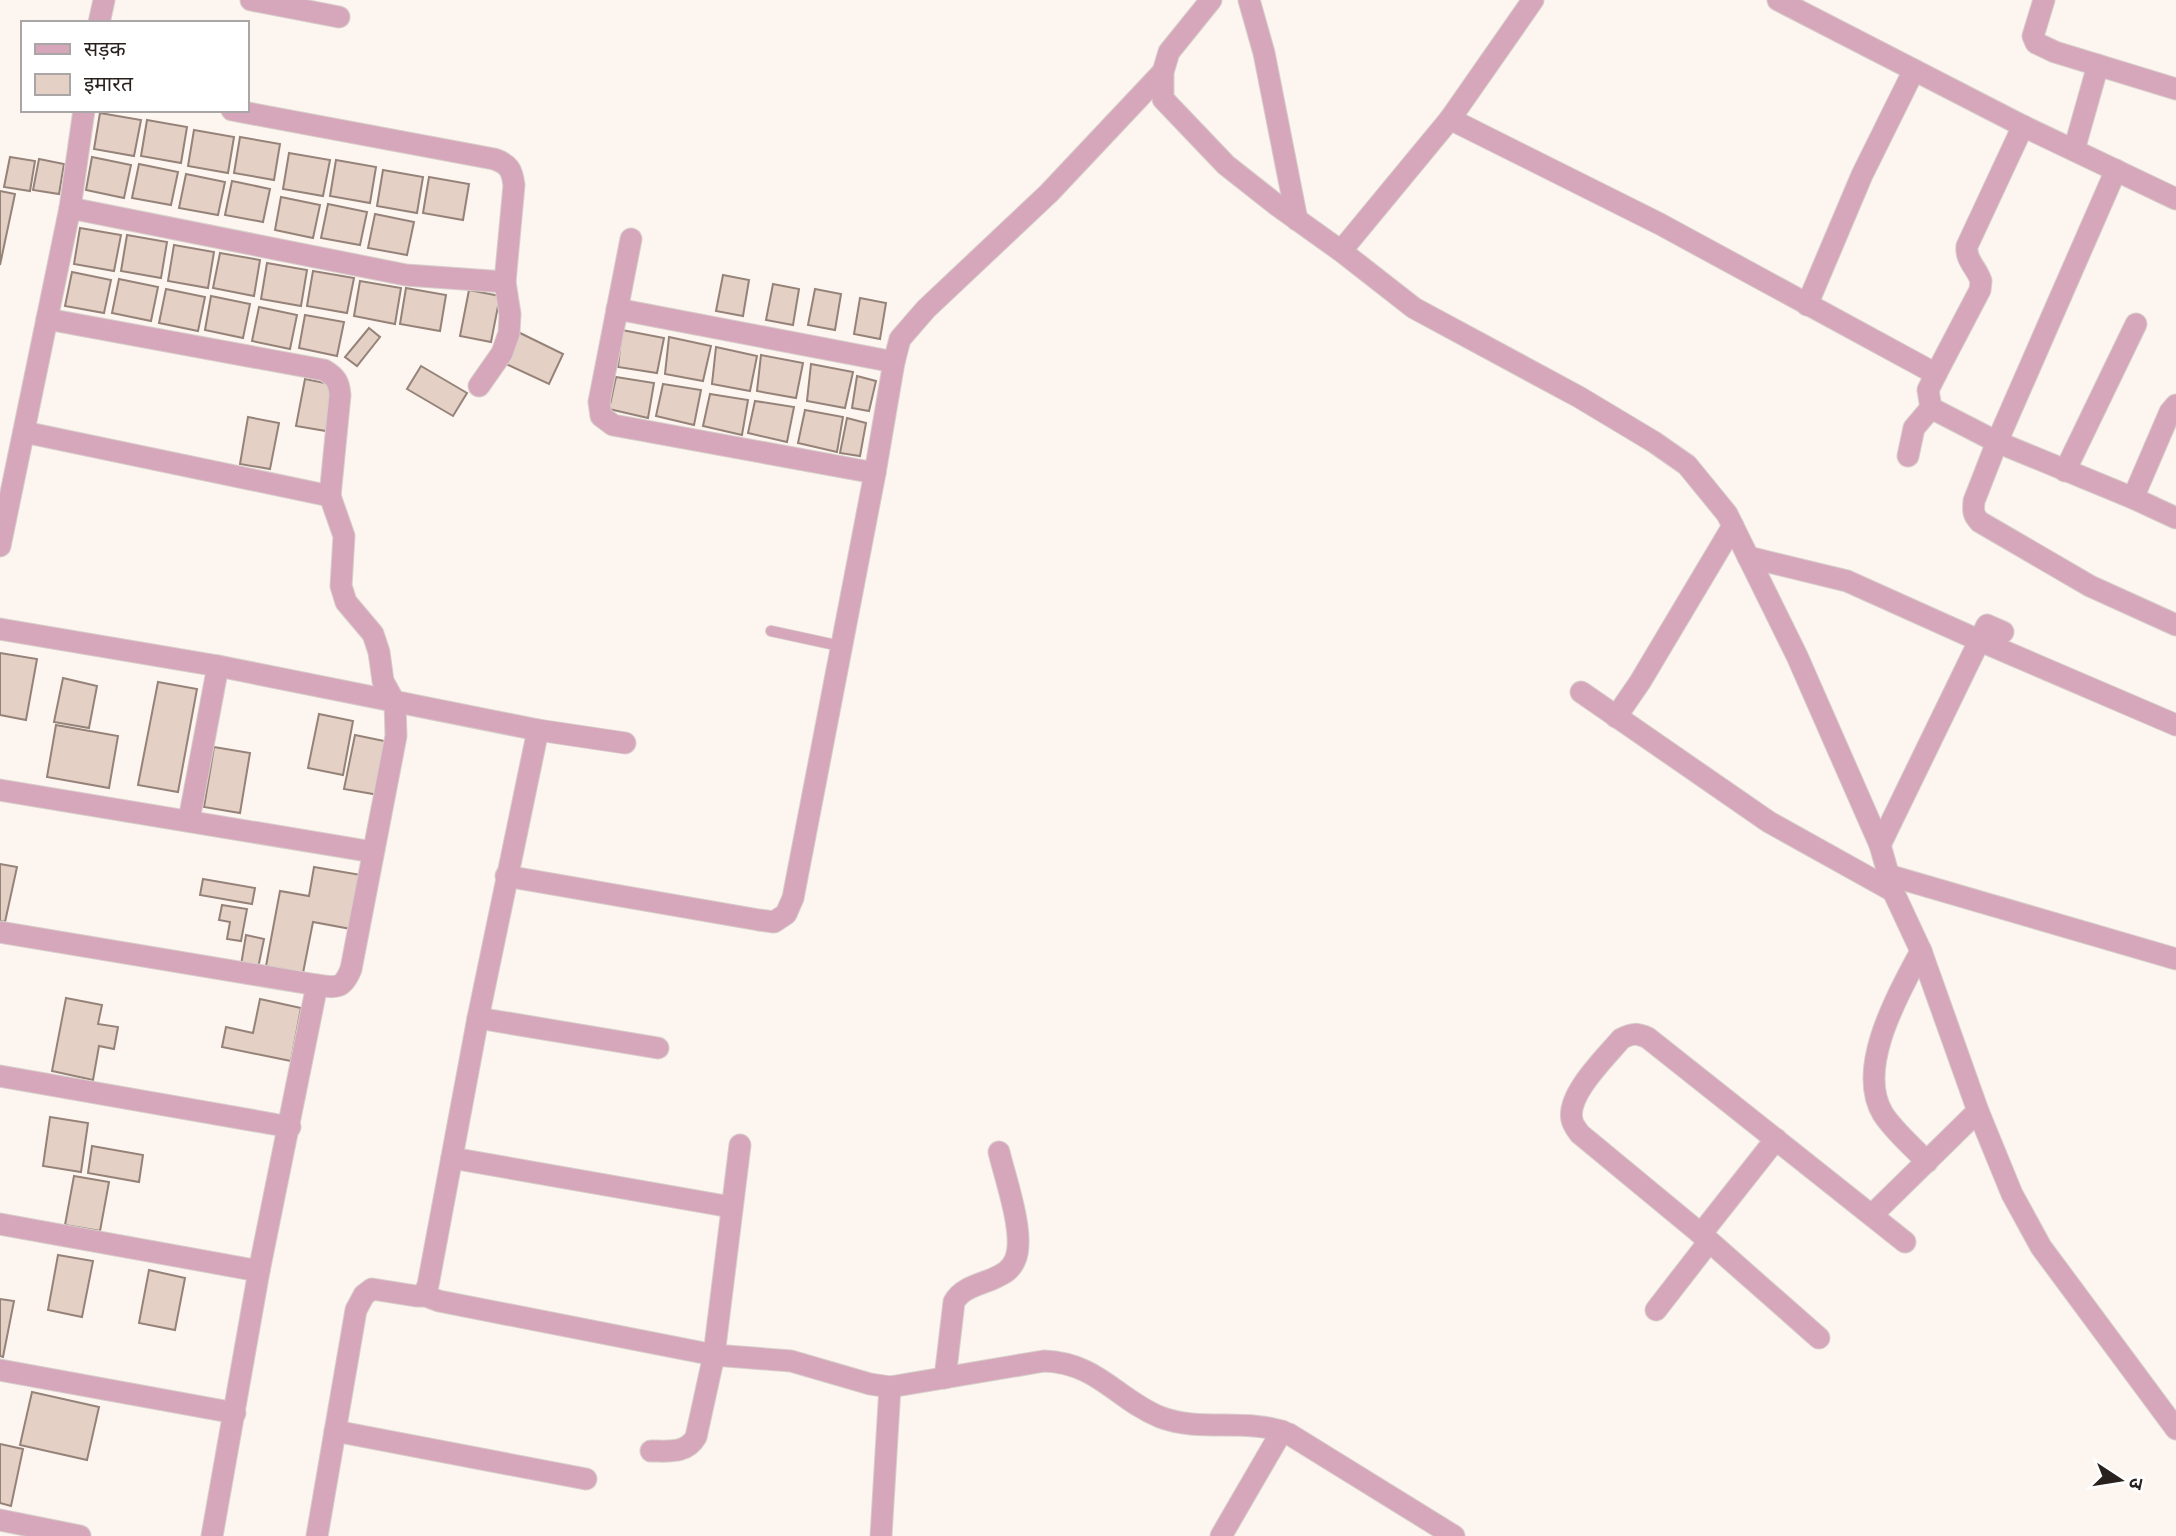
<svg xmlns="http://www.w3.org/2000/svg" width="2176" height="1536" viewBox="0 0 2176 1536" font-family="Georgia,'Noto Sans Devanagari',serif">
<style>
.building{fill:#e4d0c5;stroke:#958278;stroke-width:2}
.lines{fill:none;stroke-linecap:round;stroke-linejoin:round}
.lane-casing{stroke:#d7cfca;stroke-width:12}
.street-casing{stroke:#d7cfca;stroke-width:23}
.lane{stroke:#d6a7bb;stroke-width:10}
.street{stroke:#d6a7bb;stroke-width:21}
</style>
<rect width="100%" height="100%" fill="#fdf5f0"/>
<g class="building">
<path d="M100,113L141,120L134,156L94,149Z"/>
<path d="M147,120L187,127L181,163L141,156Z"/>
<path d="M194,130L234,137L228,173L188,166Z"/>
<path d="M240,137L280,144L274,180L234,173Z"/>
<path d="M289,153L330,160L323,196L283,189Z"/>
<path d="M10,157L35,161L30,191L4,187Z"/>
<path d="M92,157L131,165L124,198L86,190Z"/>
<path d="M39,159L64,164L59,194L33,190Z"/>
<path d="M336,160L376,167L370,203L330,196Z"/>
<path d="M139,164L178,172L171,205L132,198Z"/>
<path d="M383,170L423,177L417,213L377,206Z"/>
<path d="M186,174L225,182L218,215L179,208Z"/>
<path d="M429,177L469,184L463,220L423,213Z"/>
<path d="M232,181L270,189L263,222L225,215Z"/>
<path d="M0,191L15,194L0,265Z"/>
<path d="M281,197L320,205L313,238L275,230Z"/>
<path d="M328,204L367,212L360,245L321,238Z"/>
<path d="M375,214L414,222L407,255L368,248Z"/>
<path d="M80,228L121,235L114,271L74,264Z"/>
<path d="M127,235L167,242L161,278L121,271Z"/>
<path d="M174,245L214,252L208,288L168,281Z"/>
<path d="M220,253L260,260L254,296L213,288Z"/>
<path d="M267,263L307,270L301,306L261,299Z"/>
<path d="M313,271L354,278L347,313L307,306Z"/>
<path d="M72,272L111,280L104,313L65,306Z"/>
<path d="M723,275L749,280L743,316L716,311Z"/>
<path d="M119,279L158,287L151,321L112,313Z"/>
<path d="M360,281L401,288L395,324L354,316Z"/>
<path d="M773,284L799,289L793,325L766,320Z"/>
<path d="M406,288L446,295L440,331L400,324Z"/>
<path d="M166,289L205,297L198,331L159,323Z"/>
<path d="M815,289L841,294L835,330L808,325Z"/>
<path d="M469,290L500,296L491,342L460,336Z"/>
<path d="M211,296L250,304L243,338L205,330Z"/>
<path d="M860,298L886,303L880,339L854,334Z"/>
<path d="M259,307L297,315L290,349L252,341Z"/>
<path d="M305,315L344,322L337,356L299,348Z"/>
<path d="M369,328L380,337L357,366L345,357Z"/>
<path d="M622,330L664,338L657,373L618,367Z"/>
<path d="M518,332L563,354L549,384L504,363Z"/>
<path d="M669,337L711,346L703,381L665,374Z"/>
<path d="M716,347L757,356L750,391L712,384Z"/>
<path d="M761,355L803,363L796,398L757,391Z"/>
<path d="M811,364L853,372L845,408L807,401Z"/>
<path d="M421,366L467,393L453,416L407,389Z"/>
<path d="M857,376L876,381L869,411L852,408Z"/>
<path d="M616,377L654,383L648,418L609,409Z"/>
<path d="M305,379L335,385L326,431L296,426Z"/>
<path d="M663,384L701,390L694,425L656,416Z"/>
<path d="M710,394L748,400L742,435L703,426Z"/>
<path d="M755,401L794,407L787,442L748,433Z"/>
<path d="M805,410L843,417L837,452L798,443Z"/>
<path d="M248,417L279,423L270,469L240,464Z"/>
<path d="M847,418L866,423L860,456L840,453Z"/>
<path d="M0,653L37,659L26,720L0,715Z"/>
<path d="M63,678L97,686L89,728L54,722Z"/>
<path d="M158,682L197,689L178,792L138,785Z"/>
<path d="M319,714L353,721L343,775L308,768Z"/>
<path d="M56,725L118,736L109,788L47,777Z"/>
<path d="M355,735L389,742L379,795L344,789Z"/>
<path d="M214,747L250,753L240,813L204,807Z"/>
<path d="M0,864L17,867L5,922L0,921Z"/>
<path d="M314,867L361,875L351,929L313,922L303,973L266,966L280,891L309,896Z"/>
<path d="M203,879L255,888L252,904L200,895Z"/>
<path d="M222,905L247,909L241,941L227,939L230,922L219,920Z"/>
<path d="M246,935L264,939L258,968L241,965Z"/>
<path d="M66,998L102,1005L98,1024L118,1027L114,1049L99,1046L93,1080L52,1071Z"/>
<path d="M260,999L301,1008L291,1061L222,1047L226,1027L253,1033Z"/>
<path d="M50,1117L88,1123L81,1172L43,1166Z"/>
<path d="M92,1146L143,1155L139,1182L88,1173Z"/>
<path d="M74,1176L109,1182L100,1231L65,1225Z"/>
<path d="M58,1255L93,1261L82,1317L48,1310Z"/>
<path d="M149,1270L185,1278L175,1330L139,1323Z"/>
<path d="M0,1299L14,1301L3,1357L0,1356Z"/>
<path d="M32,1392L99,1407L87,1460L20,1445Z"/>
<path d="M0,1444L23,1449L11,1506L0,1503Z"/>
</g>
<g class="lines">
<defs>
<path id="lane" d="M771,631L840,646"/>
<g id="street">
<path d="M251,0L339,17"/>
<path d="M1211,0L1169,52L1163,72V99L1226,165L1278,206L1341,251L1414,308L1579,397L1654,442L1687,465L1727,514L1797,656L1880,845L1893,891L1921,951L1978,1111L2012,1194L2041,1247L2176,1429"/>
<path d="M1249,0L1264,53L1297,220"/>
<path d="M1778,0L2023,126L2176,199"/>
<path d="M2044,0L2033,36L2036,43L2055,52L2176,89"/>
<path d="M99,23L104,0"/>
<path d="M232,110L494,159C509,164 512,170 514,185L505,282L510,314L509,333L502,353L479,386"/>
<path d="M1450,119L1660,224L1936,374L1928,390L1931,408L1997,442L2133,498L2176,518"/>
<path d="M2074,150L2098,65"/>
<path d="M2116,170L1997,442L1974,501C1973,511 1973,515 1980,522L2090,586L2176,625"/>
<path d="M70,208L406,275L505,282"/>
<path d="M631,239L599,402L601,416L613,425L875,473"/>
<path d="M1341,251L1450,119L1533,0"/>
<path d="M1807,305L1862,175L1914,70"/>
<path d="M617,309L894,362"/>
<path d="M1936,374L1980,290L1981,281C1977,268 1965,260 1967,246L2023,126"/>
<path d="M24,432L330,496"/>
<path d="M1908,456L1914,428L1931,408"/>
<path d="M2065,471L2136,324"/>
<path d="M2133,498L2170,412L2176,405"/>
<path d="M0,546L70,208L84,110"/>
<path d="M1748,557L1847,581L1985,643L2176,725"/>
<path d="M0,629L218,666L189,820"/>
<path d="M218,666L538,730L625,743"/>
<path d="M1581,692L1769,822L1893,891"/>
<path d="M1616,717L1640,682L1733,526"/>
<path d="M0,790L373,852"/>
<path d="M1880,845L1987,625L2003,632"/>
<path d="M1888,875L2176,959"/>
<path d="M506,876L759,920L774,922L786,914L793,898L875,473L894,362L900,339L926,309L1049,193L1163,72"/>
<path d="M0,932L317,985C337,988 343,989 351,969L396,736L395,703L383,681L379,652L373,634L346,602L341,586L344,536L330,496L340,395C339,382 336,377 324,370L47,319"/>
<path d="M1921,951C1899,993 1855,1068 1883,1114C1894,1131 1913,1147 1927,1162"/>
<path d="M478,1018L658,1048"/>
<path d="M0,1076L290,1127"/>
<path d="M452,1158L731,1207"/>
<path d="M1872,1215L1978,1111"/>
<path d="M0,1224L259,1271"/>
<path d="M1701,1234L1776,1139"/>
<path d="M423,1295L439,1301L714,1355L791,1361L870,1384L890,1387L1044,1361C1098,1363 1116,1399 1160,1417C1201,1433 1249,1417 1289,1434L1454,1536"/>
<path d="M1656,1310L1708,1243"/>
<path d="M1819,1338L1701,1234L1580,1134C1577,1130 1573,1125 1572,1120C1566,1095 1606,1057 1621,1039C1632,1033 1637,1033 1648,1038L1905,1242"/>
<path d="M0,1370L235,1413"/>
<path d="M945,1378L954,1302C961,1289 977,1285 990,1280C1001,1275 1010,1272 1015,1260C1026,1236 1005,1178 999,1152"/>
<path d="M335,1431L586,1479"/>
<path d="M651,1451C669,1451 686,1454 696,1437L714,1355L740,1145"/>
<path d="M0,1520L80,1536"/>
<path d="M212,1536L259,1271L317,985"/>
<path d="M317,1536L356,1310L364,1295L372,1289L416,1296H423L428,1285L478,1018L538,730"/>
<path d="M881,1536L890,1387"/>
<path d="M1221,1536L1282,1431"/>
</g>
</defs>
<use href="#lane" class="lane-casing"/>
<use href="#street" class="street-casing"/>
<use href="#lane" class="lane"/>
<use href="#street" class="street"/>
</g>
<rect x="21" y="21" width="228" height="91" fill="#ffffff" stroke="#a9a6a5" stroke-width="2"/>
<rect x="35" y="44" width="35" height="10" fill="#d6a7bb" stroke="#a9a6a5" stroke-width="2"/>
<text x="84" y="56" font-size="21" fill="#28211d">सड़क</text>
<rect x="35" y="74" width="35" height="21" fill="#e4d0c5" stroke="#a9a6a5" stroke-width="2"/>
<text x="84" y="91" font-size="21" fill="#28211d">इमारत</text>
<g transform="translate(2120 1480) rotate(102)" stroke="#ffffff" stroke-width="5" paint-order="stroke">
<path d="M0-5L12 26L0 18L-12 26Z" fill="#28211d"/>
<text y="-10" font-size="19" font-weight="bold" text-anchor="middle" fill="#28211d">उ</text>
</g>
</svg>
